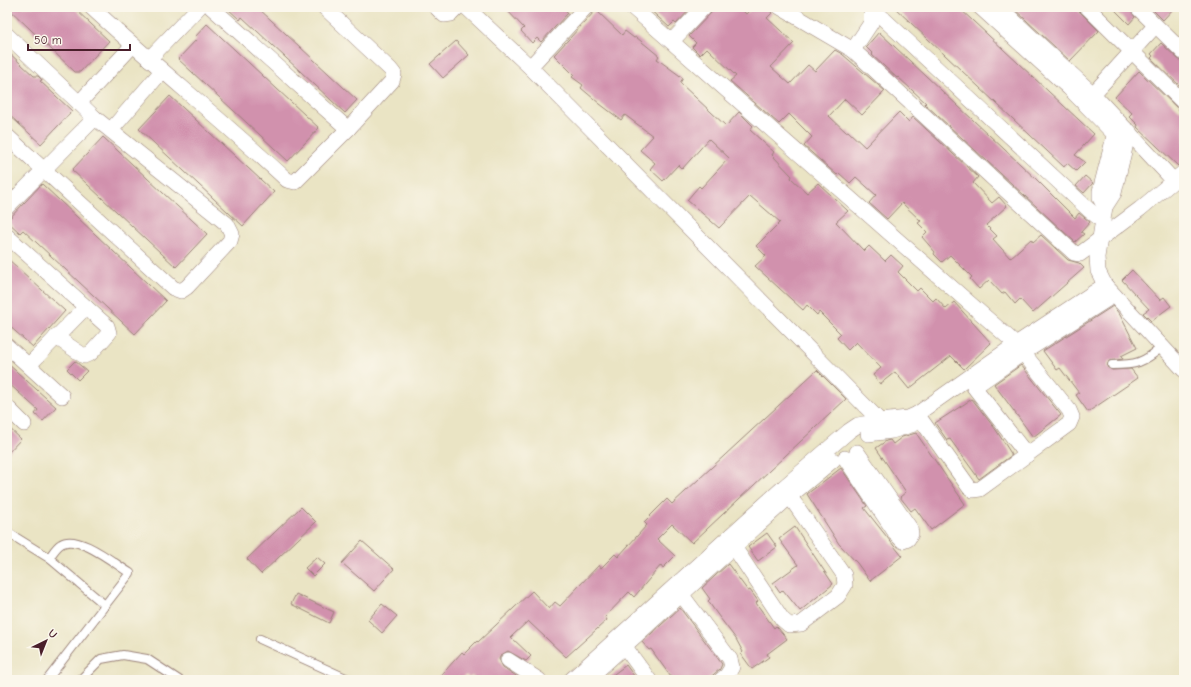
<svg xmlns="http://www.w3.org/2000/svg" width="1191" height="687" viewBox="0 0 1191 687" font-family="'Comic Neue',sans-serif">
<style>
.building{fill:#d191ad}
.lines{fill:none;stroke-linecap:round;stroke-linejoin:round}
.service-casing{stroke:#9a8278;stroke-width:10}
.minor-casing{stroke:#9a8278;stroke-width:16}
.service{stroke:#fff;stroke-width:8}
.minor{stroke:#fff;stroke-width:15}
</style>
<rect width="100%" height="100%" fill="#fbf7ec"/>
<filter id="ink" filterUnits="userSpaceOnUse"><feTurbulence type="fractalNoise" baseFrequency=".025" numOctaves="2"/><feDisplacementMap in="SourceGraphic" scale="8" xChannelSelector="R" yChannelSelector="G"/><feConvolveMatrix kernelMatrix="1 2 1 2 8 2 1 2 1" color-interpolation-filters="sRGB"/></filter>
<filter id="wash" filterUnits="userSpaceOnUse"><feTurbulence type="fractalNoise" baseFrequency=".012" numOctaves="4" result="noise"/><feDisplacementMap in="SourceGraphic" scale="16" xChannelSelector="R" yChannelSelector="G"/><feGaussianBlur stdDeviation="0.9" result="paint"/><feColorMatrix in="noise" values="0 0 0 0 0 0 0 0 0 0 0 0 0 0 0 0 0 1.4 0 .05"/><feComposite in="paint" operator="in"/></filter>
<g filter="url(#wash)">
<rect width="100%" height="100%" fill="#eae4c4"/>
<g id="blocks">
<g class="building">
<path d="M7,7H73L109,41L80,72H75Z"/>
<path d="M226,7H257L357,100L345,113L242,17L240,20Z"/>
<path d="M504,7H563L568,13L541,42L537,38L532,43L521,31L524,28Z"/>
<path d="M647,7H692L676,24L674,22L669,27Z"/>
<path d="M713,7H739L746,14L753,7H766L772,13L767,18L794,43L771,67L790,84L808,65L815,71L835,50L842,54L885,91L862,115L845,99L829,116L846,132L848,131L865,147L899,112L909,122L913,117L978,177L973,183L992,203L999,197L1007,206L986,225L997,236L993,239L1010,258L1031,239L1033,242L1041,235L1068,260L1079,263L1084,268L1033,313L1020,299L1015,304L1005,292L1002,294L989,280L979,289L970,279L972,277L950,255L942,262L934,254L935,252L922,237L927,232L918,223L921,221L902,203L887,219L869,203L876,195L856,177L850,183L839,173L837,175L804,146L812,137L789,114L779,124L730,81L736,76L707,48L700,55L692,47L696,43L689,36L711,13Z"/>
<path d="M894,7H958L1094,134L1075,155L1085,162L1076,171L1067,163L1064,167Z"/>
<path d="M1012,7H1075L1099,31L1070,61Z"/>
<path d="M1112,7H1128L1135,17L1129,24Z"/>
<path d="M1150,7H1175L1163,20Z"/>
<path d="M596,10L622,35L625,31L634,38L636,37L659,56L657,59L683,78L680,83L726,126L739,112L753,126L750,130L774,152L772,155L792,176L791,178L807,193L818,183L848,211L836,222L864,251L869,246L885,261L891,255L903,266L898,272L917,291L920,288L933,301L936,298L946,309L954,302L991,343L964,369L951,356L909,389L895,372L880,384L873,375L881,368L856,342L848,350L837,338L841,334L819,312L817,315L807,305L803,310L755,266L766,256L756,246L780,222L750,196L719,228L687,200L699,186L701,188L729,158L709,139L682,169L678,165L663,181L650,169L655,163L640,150L653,136L625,115L621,120L600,104L581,88L583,85L572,77L574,75L554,55Z"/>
<path d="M207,24L319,128L288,161L178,59L197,39L195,37Z"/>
<path d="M879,32L1036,179L1075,218L1079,213L1090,222L1081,232L1084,234L1075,242L925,104L926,103L898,77L897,78L872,55L873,54L866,47Z"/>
<path d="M456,41L469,55L443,78L430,64Z"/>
<path d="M1161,43L1178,59L1184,62V90L1151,58L1153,56L1151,54Z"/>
<path d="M7,51L34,76H38L42,80L40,81L72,111L41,144L7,113Z"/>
<path d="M1139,71L1178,109L1184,112V159L1178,166L1137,127L1138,125L1129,116L1132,113L1115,97Z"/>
<path d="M170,96L274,192L243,226L139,129Z"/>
<path d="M103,137L207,234L176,267L72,170Z"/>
<path d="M1085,176L1093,183L1084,193L1076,186Z"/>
<path d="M42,184L166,301L135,334L23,230L20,233L7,221Z"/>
<path d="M7,258L65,311L33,347L7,324Z"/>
<path d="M1132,270L1160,300L1164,297L1171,306L1151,321L1143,313L1149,309L1122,280Z"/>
<path d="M1113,306L1120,315L1137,348L1121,356L1123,359L1109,361L1107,367L1112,370L1131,369L1138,378L1088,412L1076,395L1079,393L1060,368L1057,370L1043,351Z"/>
<path d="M75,361L87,371L78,380L67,369Z"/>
<path d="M7,363L56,407L43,421L35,414L38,410L7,382Z"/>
<path d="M1021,365L1061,415L1033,437L994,384Z"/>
<path d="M817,370L846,399L692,543L672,524L657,539L675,556L663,568L661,565L634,597L629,592L605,617L607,620L566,657L528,621L511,637L531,656L526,661L508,651L501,655L499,659L503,667L522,680H476L472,676L469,678L466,675L461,680H437L462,652L464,654L477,641L478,642L532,591L549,609L555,602L560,606L599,565L601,568L615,554L618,557L647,525L644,522L667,499L672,504Z"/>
<path d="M972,399L996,430L1012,455L979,479L950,439L947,440L935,423Z"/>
<path d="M7,426L21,439L7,454Z"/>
<path d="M916,433L965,504L931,530L915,508L911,511L900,497L906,492L876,448L886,441L890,440L893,444L902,437Z"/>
<path d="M841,468L867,506L864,508L902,556L870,581L857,563L839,544L807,494Z"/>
<path d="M301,507L316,522L261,574L247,559Z"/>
<path d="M795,527L833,584L800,611L783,590L780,593L773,583L798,565L779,539Z"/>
<path d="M767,533L777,547L758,561L748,547Z"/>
<path d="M362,541L394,569L374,591L342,563Z"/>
<path d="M317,557L325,564L313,576L305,568Z"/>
<path d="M728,564L748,591L750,590L758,601L756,603L774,628L776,626L778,628L787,639L767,654L769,657L752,669L741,654L743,652L736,639L717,614L708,601L710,599L702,588Z"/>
<path d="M296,594L334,612L329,623L291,604Z"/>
<path d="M382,604L397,616L382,633L368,620Z"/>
<path d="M680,608L722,664L720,669L707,680H673L651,649L649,650L642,642Z"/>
<path d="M626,665L637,680H606Z"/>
</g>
</g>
</g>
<g filter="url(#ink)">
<use href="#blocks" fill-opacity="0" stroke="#9a8278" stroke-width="1"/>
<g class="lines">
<defs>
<g id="service">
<path d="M1112,365C1136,365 1143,363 1162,347"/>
<path d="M7,532L49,558L105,605"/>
<path d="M260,639L350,680"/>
<path d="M47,680L130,573C115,564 78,533 61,544C56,547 52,554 49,558"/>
<path d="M80,680L101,659L123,655L147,659L179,680"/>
</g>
<g id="minor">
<path d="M91,7C155,66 223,121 287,180L295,182L348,129L392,81L394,74L390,69L324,7"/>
<path d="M211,7L348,129"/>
<path d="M436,7L444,15L451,14L458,7"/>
<path d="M466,7L530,67L880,421L858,425L849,431L784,487L571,680"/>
<path d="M632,7L1016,344L1069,410L1072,417L1069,424L980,489L973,490L969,487L917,414"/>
<path d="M780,7L853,50L1074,253L1080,254L1140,209L1184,172"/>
<path d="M980,7L1069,88L1125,145"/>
<path d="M999,7L1093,94L1174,181"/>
<path d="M1087,7L1184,103"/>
<path d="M1137,7L1184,53"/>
<path d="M872,8L1089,210L1103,221"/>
<path d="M7,35L95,118L227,224L232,234L230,241L187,287L181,291L173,288L7,136"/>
<path d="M672,41L704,7"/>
<path d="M853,50L871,23L872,7"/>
<path d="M149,59L199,7"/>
<path d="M530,67L586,7"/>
<path d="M1093,94L1155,26"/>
<path d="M79,103L133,45"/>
<path d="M111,130L162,71"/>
<path d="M1129,131L1114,193L1105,207L1097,257L1098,271L1105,285L1184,370"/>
<path d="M7,207L95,118"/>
<path d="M1105,207L1100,198V191L1117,125"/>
<path d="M7,236L107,326L109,333L91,353L84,356L56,337"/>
<path d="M7,346L62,396"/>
<path d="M29,365L86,307"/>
<path d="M7,407L24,424"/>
<path d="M880,421L908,418L917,414L1016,344L1105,285"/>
<path d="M868,434L892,431L914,424"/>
<path d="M1027,455L974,387L1023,353L1114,295"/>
<path d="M845,458L897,535L903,541L908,539L911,534L910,528L857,452"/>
<path d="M734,547L782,619L789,625L801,624L838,596L845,585L844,575L784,488"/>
<path d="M675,586L730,659L732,667L727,675L721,680"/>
<path d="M625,647L649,680"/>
<path d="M508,660L539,680"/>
<path d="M587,680L790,496L833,460"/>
</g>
</defs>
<use href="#service" class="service-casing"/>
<use href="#minor" class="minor-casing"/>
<use href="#service" class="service"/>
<use href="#minor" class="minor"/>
</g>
</g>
<rect width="1191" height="687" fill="none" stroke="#fbf7ec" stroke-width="24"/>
<g transform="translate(46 641) rotate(43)" stroke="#fbf7ec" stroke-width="3" paint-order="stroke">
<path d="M0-3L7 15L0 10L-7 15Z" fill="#4a1f2b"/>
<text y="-6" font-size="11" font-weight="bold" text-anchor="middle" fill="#4a1f2b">U</text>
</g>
<path d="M28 44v6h102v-6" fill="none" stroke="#4a1f2b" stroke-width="2"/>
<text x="34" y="44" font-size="12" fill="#4a1f2b" stroke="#fbf7ec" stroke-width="3" paint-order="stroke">50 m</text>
</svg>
